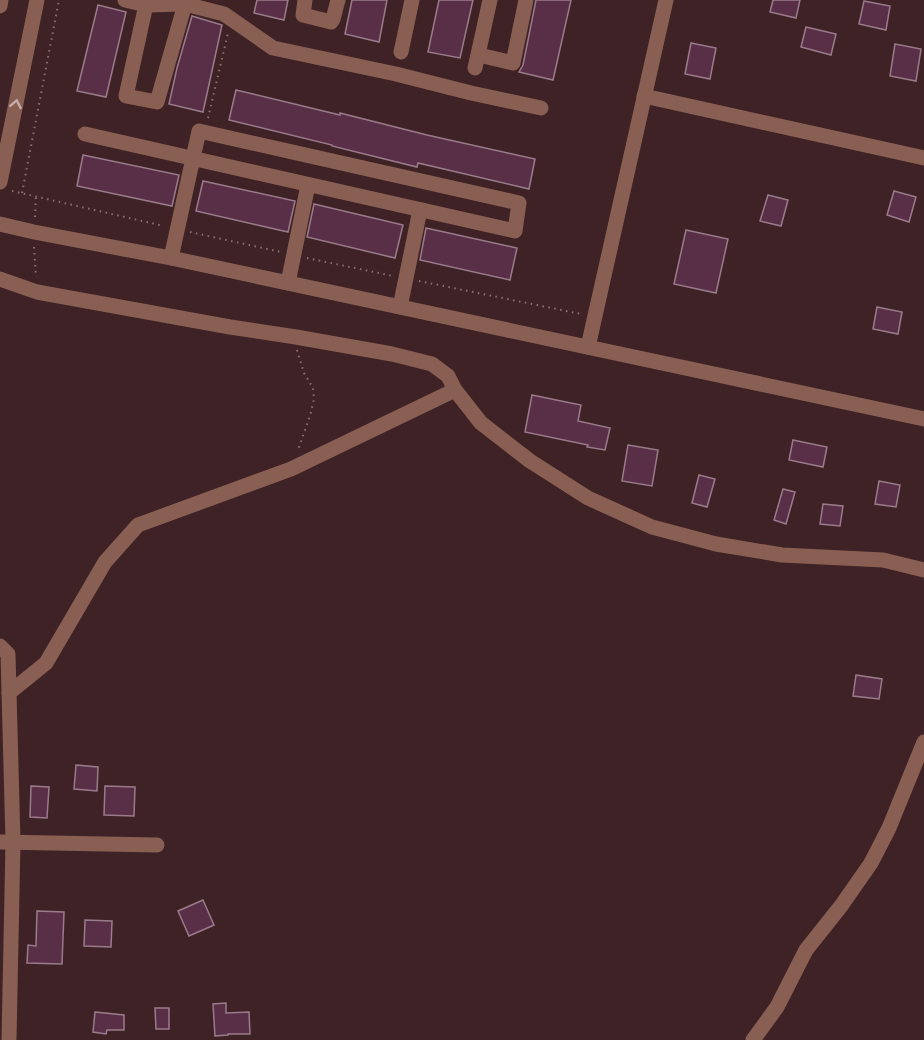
<svg xmlns="http://www.w3.org/2000/svg" width="924" height="1040" viewBox="0 0 924 1040" font-family="Rubik,sans-serif">
<style>
.building{fill:#582f46;stroke:#9a7b8b;stroke-width:1.5}
.lines{fill:none;stroke-linecap:round;stroke-linejoin:round}
.path{stroke:#8a7174;stroke-width:2;stroke-dasharray:1.5 4.5;stroke-linecap:butt}
.minor{stroke:#885f52;stroke-width:15}
.oneway{stroke:#c8ada7}
</style>
<rect width="100%" height="100%" fill="#3f2225"/>
<g class="building">
<path d="M257,0H288L284,20L254,13Z"/>
<path d="M352,0H387L379,42L345,34Z"/>
<path d="M439,0H473L460,58L428,52Z"/>
<path d="M536,0H571L553,80L519,72L523,65Z"/>
<path d="M773,0H800L796,18L770,12Z"/>
<path d="M864,1L890,6L886,30L859,24Z"/>
<path d="M98,5L126,12L106,97L77,91Z"/>
<path d="M192,16L222,25L203,112L169,104L177,68Z"/>
<path d="M806,27L836,34L831,55L801,47Z"/>
<path d="M691,43L716,48L710,79L685,74Z"/>
<path d="M895,44L921,49L916,81L890,76Z"/>
<path d="M236,90L340,115V113L427,135L535,159L529,189L418,163L417,167L332,146V145L229,120Z"/>
<path d="M83,155L179,175L172,206L77,186Z"/>
<path d="M203,181L295,201L288,232L196,211Z"/>
<path d="M894,191L916,197L909,222L887,215Z"/>
<path d="M768,195L788,200L781,226L760,221Z"/>
<path d="M314,204L403,225L395,258L307,237Z"/>
<path d="M426,228L517,248L510,280L420,260Z"/>
<path d="M686,230L728,239L716,293L674,284Z"/>
<path d="M877,307L902,312L898,334L873,329Z"/>
<path d="M532,395L581,405L578,421L610,428L605,450L587,447L588,445L525,432Z"/>
<path d="M793,440L827,447L823,467L789,460Z"/>
<path d="M628,445L658,450L652,486L622,481Z"/>
<path d="M699,475L715,479L707,507L692,503Z"/>
<path d="M879,481L900,485L896,507L875,504Z"/>
<path d="M783,489L795,492L786,524L774,520Z"/>
<path d="M823,504L843,506L840,526L820,524Z"/>
<path d="M856,675L882,679L879,699L853,696Z"/>
<path d="M76,765L98,767L97,791L74,789Z"/>
<path d="M31,786L49,787L47,818L30,817Z"/>
<path d="M105,786L135,787L134,816L104,815Z"/>
<path d="M203,900L214,925L189,936L178,911Z"/>
<path d="M37,911L64,912L62,964L27,963L28,945L36,946Z"/>
<path d="M85,920L112,921L111,947L84,946Z"/>
<path d="M226,1003V1013L249,1012L250,1034H228V1035L215,1036L213,1004Z"/>
<path d="M155,1008H169V1029H156Z"/>
<path d="M95,1012L124,1015V1030H107L106,1034L93,1032Z"/>
</g>
<g class="lines">
<g class="path">
<path d="M208,118L228,33"/>
<path d="M12,191L164,226"/>
<path d="M22,193L59,0"/>
<path d="M35,217L36,196"/>
<path d="M190,232L281,252"/>
<path d="M34,247L36,277"/>
<path d="M307,258L393,276"/>
<path d="M419,281L581,314"/>
<path d="M297,350L304,373L313,388L314,399L310,416L298,450"/>
</g>
<g class="minor">
<path d="M125,0L146,5L185,4L224,14L273,48L396,74L471,93L541,108"/>
<path d="M147,0L126,96L157,102L185,4"/>
<path d="M305,0L303,15L331,22L333,19L338,0"/>
<path d="M0,6L1,0"/>
<path d="M401,52L412,0"/>
<path d="M479,55L513,63L526,0"/>
<path d="M475,68L490,0"/>
<path d="M644,96L924,158"/>
<path d="M85,134C228,166 371,199 515,231L519,203L199,131L171,258"/>
<path d="M0,182L37,0"/>
<path d="M0,224L34,232L171,258L924,419"/>
<path d="M0,279L37,292L230,327L296,337L392,354L432,364L448,376L455,390L481,423L530,461L588,498L652,527L716,544L782,555L883,560L924,570"/>
<path d="M288,283L308,185"/>
<path d="M400,307L420,210"/>
<path d="M588,347L666,0"/>
<path d="M0,646L8,654L13,842L9,1040"/>
<path d="M9,693L46,663L105,562L138,525L291,469L455,390"/>
<path d="M0,842L157,845"/>
<path d="M753,1040L777,1007L806,950L841,906L871,863L889,828L924,742"/>
</g>
</g>
<defs><path id="oneway-chevron" d="M-2-3.5L2.5 0L-2 3.5" fill="none" stroke-width="1.6" stroke-linecap="round" stroke-linejoin="round" transform="scale(1.5)"/></defs>
<use class="oneway" href="#oneway-chevron" transform="translate(16 104) rotate(-79)"/>
</svg>
